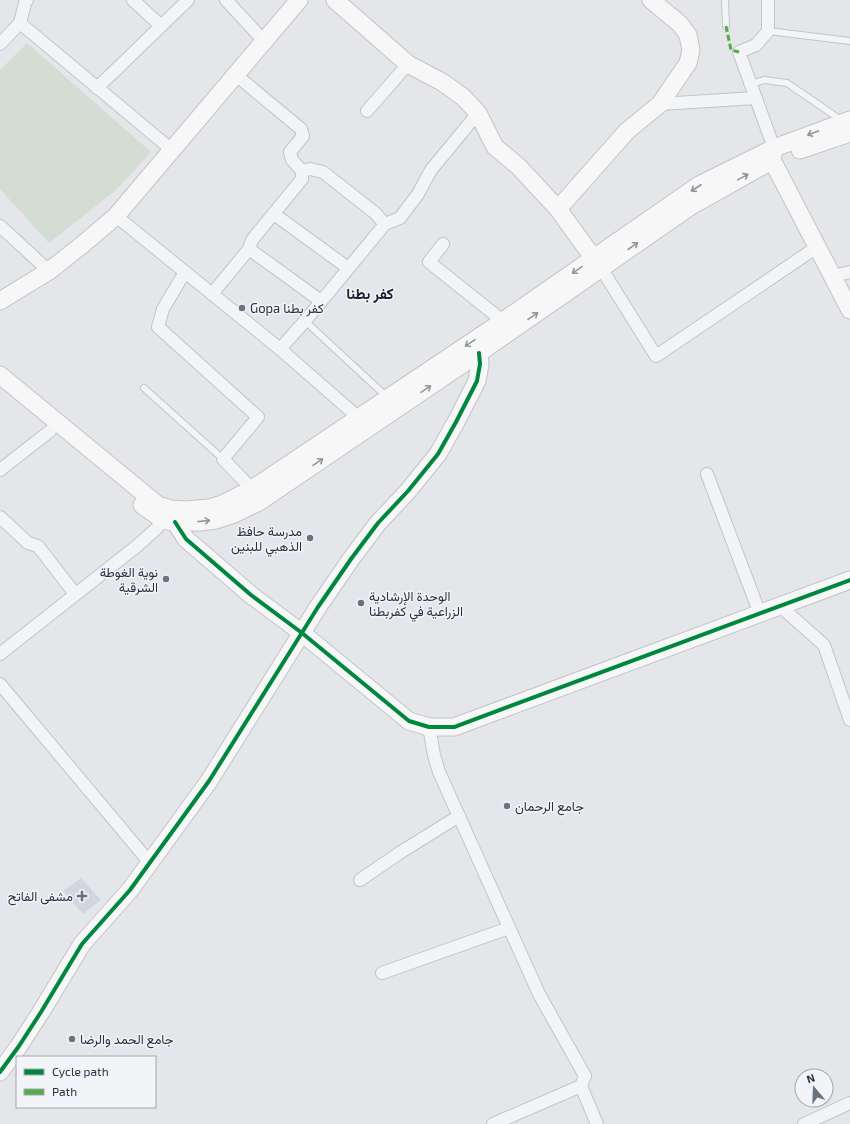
<svg xmlns="http://www.w3.org/2000/svg" width="850" height="1124" viewBox="0 0 850 1124" font-family="'Exo 2',Vazirmatn,sans-serif">
<style>
.built{fill:#d2d6dc}
.green{fill:#d4ddd4}
.lines{fill:none;stroke-linecap:round;stroke-linejoin:round}
.lane-casing{stroke:#c2c4c7;stroke-width:8}
.street-casing{stroke:#c2c4c7;stroke-width:14}
.secondary-casing{stroke:#c2c4c7;stroke-width:19}
.lane{stroke:#f3f4f6;stroke-width:6}
.street{stroke:#f3f4f6;stroke-width:12}
.secondary{stroke:#f7f7f7;stroke-width:17}
.quiet{stroke:#53ac47;stroke-width:3;stroke-dasharray:6 3;stroke-linecap:butt}
.cycleway-casing{stroke:#f2f4f8;stroke-width:6}
.cycleway{stroke:#00873e;stroke-width:4}
.oneway{stroke:#90959d}
.poi-dot{fill:#6a727d;stroke:#f2f4f8;stroke-width:1.5}
.labels{text-anchor:middle;stroke-width:3;stroke-linejoin:round;paint-order:stroke}
.poi-label{font-size:13px;fill:#293343;stroke:#f2f4f8;text-anchor:start}
.quarter-label{font-size:15px;font-weight:bold;fill:#1c2434;stroke:#f2f4f8}
</style>
<rect width="100%" height="100%" fill="#e4e6e9"/>
<path class="built" d="M81,878L101,900L83,914L63,891Z"/>
<path class="green" d="M27,43L151,152L116,190L49,243L0,189V70Z"/>
<g class="lines">
<defs>
<g id="lane">
<path d="M725,0L726,26"/>
<path d="M768,31L850,41"/>
<path d="M751,84L764,80L787,83L841,120"/>
<path d="M305,321L387,397"/>
<path d="M144,388L223,459"/>
</g>
<g id="street">
<path d="M133,0L161,26"/>
<path d="M226,0L264,41"/>
<path d="M768,0V31L756,45L739,52L774,148"/>
<path d="M20,23L172,150"/>
<path d="M0,44L20,23L25,3L27,0"/>
<path d="M97,88L188,0"/>
<path d="M660,104L756,98"/>
<path d="M367,111L408,64"/>
<path d="M302,171L310,169L323,172L375,213L385,224"/>
<path d="M274,214L348,268"/>
<path d="M116,216L280,349L359,418"/>
<path d="M0,226L49,271"/>
<path d="M443,244L429,262L503,321"/>
<path d="M249,249L321,301"/>
<path d="M601,268L656,356L817,247"/>
<path d="M185,272L163,309L158,327L258,417L223,459L252,489"/>
<path d="M832,276L850,272"/>
<path d="M212,294L249,249L252,240L302,179V171L292,160L290,152L303,136L301,129L236,75"/>
<path d="M280,349L305,321L385,224L400,218L418,194L431,170L478,113"/>
<path d="M0,470L50,431"/>
<path d="M707,474L760,614"/>
<path d="M0,517L28,543L38,546L75,594"/>
<path d="M780,606L824,645L850,720"/>
<path d="M0,654L137,546L157,528L163,520"/>
<path d="M0,684L150,863"/>
<path d="M429,727L434,755L439,772L539,994L585,1076L581,1086L597,1124"/>
<path d="M360,880L401,852L459,816"/>
<path d="M382,973L509,928"/>
<path d="M493,1124L581,1086"/>
<path d="M804,1124L850,1103"/>
</g>
<g id="secondary">
<path d="M335,0L408,64L442,82L463,97L478,113L495,147L518,166L558,209L600,267"/>
<path d="M774,148L772,160L850,310"/>
<path d="M800,150L850,133"/>
<path d="M558,209L627,131L660,104L688,63L691,50L688,35L680,24L651,0"/>
<path d="M0,301L49,271L82,245L116,216L299,0"/>
<path d="M0,375L158,505L171,509L186,510L209,508L222,504L252,489L503,321L699,185L774,148L850,120"/>
<path d="M142,505L163,520L175,522H200L216,520L234,514L259,502L479,353L691,206L766,164"/>
<path d="M175,522L186,539L251,595L302,633L409,721L429,727H454L850,580"/>
<path d="M0,1072L19,1046L41,1012L82,944L130,890L209,781L318,607L351,559L378,523L408,491L438,454L456,422L477,381L480,364L479,353"/>
</g>
</defs>
<use href="#lane" class="lane-casing"/>
<use href="#street" class="street-casing"/>
<use href="#secondary" class="secondary-casing"/>
<use href="#lane" class="lane"/>
<use href="#street" class="street"/>
<use href="#secondary" class="secondary"/>
<path class="quiet" d="M726,26L731,50L739,52"/>
<defs>
<g id="cycleway">
<path d="M175,522L186,539L251,595L302,633L409,721L429,727H454L850,580"/>
<path d="M0,1072L19,1046L41,1012L82,944L130,890L209,781L318,607L351,559L378,523L408,491L438,454L456,422L477,381L480,364L479,353"/>
</g>
</defs>
<use href="#cycleway" class="cycleway-casing"/>
<use href="#cycleway" class="cycleway"/>
</g>
<defs><path id="oneway-shaft" d="M-6 0H5M1.5-3L5.5 0L1.5 3" fill="none" stroke-width="1.6" stroke-linecap="round" stroke-linejoin="round"/></defs>
<g class="oneway">
<use href="#oneway-shaft" transform="translate(813 133) rotate(160)"/>
<use href="#oneway-shaft" transform="translate(743 177) rotate(-29)"/>
<use href="#oneway-shaft" transform="translate(696 188) rotate(147)"/>
<use href="#oneway-shaft" transform="translate(633 246) rotate(-35)"/>
<use href="#oneway-shaft" transform="translate(577 270) rotate(145)"/>
<use href="#oneway-shaft" transform="translate(533 316) rotate(-35)"/>
<use href="#oneway-shaft" transform="translate(470 343) rotate(146)"/>
<use href="#oneway-shaft" transform="translate(426 389) rotate(-34)"/>
<use href="#oneway-shaft" transform="translate(318 462) rotate(-34)"/>
<use href="#oneway-shaft" transform="translate(204 521) rotate(-6)"/>
</g>
<g class="poi-dot">
<circle cx="242" cy="308" r="4"/>
<circle cx="310" cy="538" r="4"/>
<circle cx="166" cy="579" r="4"/>
<circle cx="361" cy="603" r="4"/>
<circle cx="507" cy="806" r="4"/>
<path d="M80 890h4v4h4v4h-4v4h-4v-4h-4v-4h4z"/>
<circle cx="72" cy="1039" r="4"/>
</g>
<g class="labels">
<g class="poi-label">
<text x="250" y="313">Gopa كفر بطنا</text>
<text x="302" y="536" text-anchor="end">مدرسة حافظ<tspan x="302" dy="15">الذهبي للبنين</tspan></text>
<text x="158" y="577" text-anchor="end">نوية الغوطة<tspan x="158" dy="15">الشرقية</tspan></text>
<text x="369" y="601">الوحدة الإرشادية<tspan x="369" dy="15">الزراعية في كفربطنا</tspan></text>
<text x="515" y="811">جامع الرحمان</text>
<text x="73" y="901" text-anchor="end">مشفى الفاتح</text>
<text x="80" y="1044">جامع الحمد والرضا</text>
</g>
<g class="quarter-label">
<text x="370" y="299">كفر بطنا</text>
</g>
</g>
<rect x="16" y="1056" width="140" height="52" fill="#f2f4f8" stroke="#a2a7b0"/>
<rect x="24" y="1069" width="20" height="6" fill="#00873e" stroke="#a2a7b0"/>
<text x="52" y="1076" font-size="12" fill="#293343">Cycle path</text>
<rect x="24" y="1089" width="20" height="6" fill="#53ac47" stroke="#a2a7b0"/>
<text x="52" y="1096" font-size="12" fill="#293343">Path</text>
<g transform="translate(814 1088) rotate(341)"><circle r="19" fill="#f2f4f8" stroke="#a2a7b0"/>
<path d="M0-3L7 15L0 10L-7 15Z" fill="#6a727d"/>
<text y="-6" font-size="11" font-weight="bold" text-anchor="middle" fill="#293343">N</text>
</g>
</svg>
